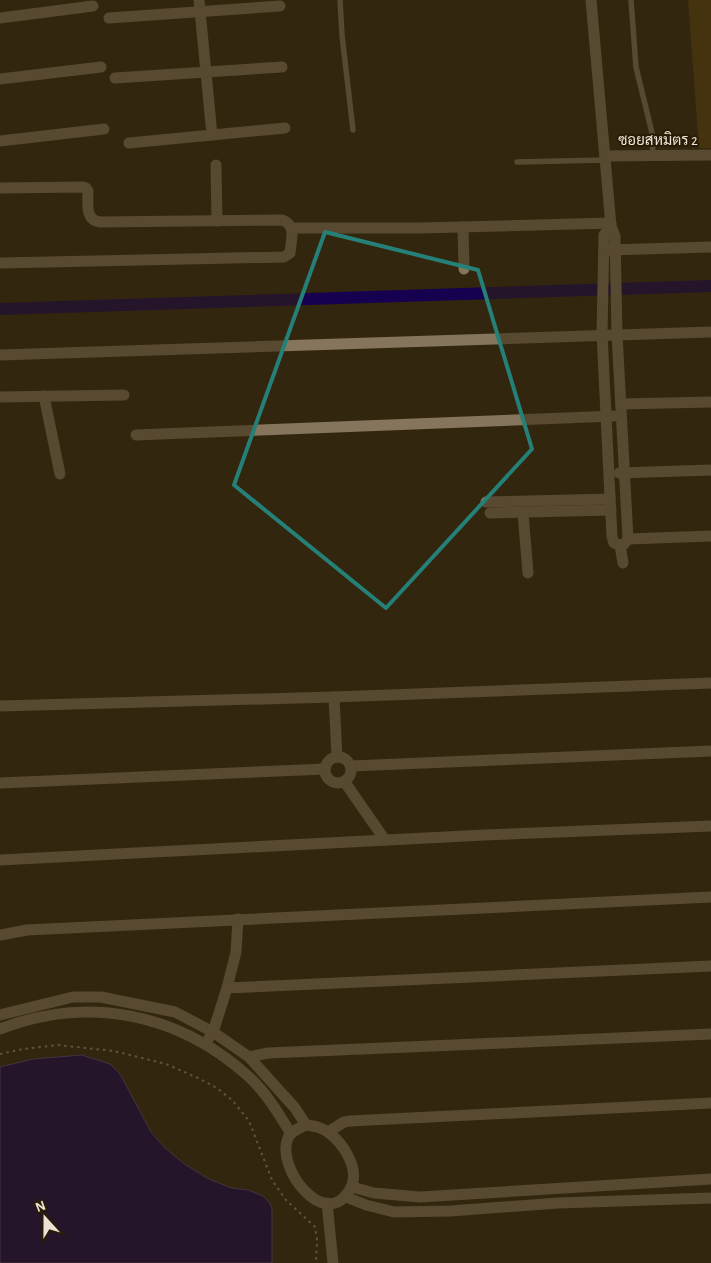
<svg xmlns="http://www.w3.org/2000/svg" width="711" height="1263" viewBox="0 0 711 1263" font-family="'Alegreya Sans',Sarabun,sans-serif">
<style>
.green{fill:#5b4211}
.water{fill:#15014f;stroke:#564578}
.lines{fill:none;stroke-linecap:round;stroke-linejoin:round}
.canal{stroke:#15014f;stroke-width:12}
.path{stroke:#968b79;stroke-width:2;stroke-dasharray:2.5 4;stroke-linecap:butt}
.service{stroke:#84755c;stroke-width:5.5}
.minor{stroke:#84755c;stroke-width:11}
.marked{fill:none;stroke:#258178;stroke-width:4;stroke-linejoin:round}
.labels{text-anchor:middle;stroke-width:4;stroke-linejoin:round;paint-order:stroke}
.street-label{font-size:15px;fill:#ece3d6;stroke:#291c05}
</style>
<rect width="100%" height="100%" fill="#33260f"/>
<path class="green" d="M688,0H711V148H699Z"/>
<path class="water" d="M82,1055L110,1064L120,1074L151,1132L165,1148L183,1163L207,1178L231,1188L248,1190L263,1196L270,1203L272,1210V1263H0V1067L33,1059Z"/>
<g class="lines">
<path class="canal" d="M0,309L711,286"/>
<path class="path" d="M0,1054L23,1049L57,1045L114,1051L166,1064L198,1078L217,1088L233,1101L249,1121L272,1180L286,1200L315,1227L317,1240L316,1263"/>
<g class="service">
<path d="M340,0L342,35L353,130"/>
<path d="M631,0L636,67L652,133L653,155"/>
<path d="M517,162L605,160"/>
</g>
<g class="minor">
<path d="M199,0L212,135"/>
<path d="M591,0L611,226"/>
<path d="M0,18L93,6"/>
<path d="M109,18L280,6"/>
<path d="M115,78L282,67"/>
<path d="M0,79L101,67"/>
<path d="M0,141L104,129"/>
<path d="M129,143L285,128"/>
<path d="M605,156L711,155"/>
<path d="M216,165L217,221"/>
<path d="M0,188L83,187L86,188L88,191C88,204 85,220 100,222L282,220C297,225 291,240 290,253L284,257L0,263"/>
<path d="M611,226L615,236L617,334L628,539L624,544L620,545L614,543L612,537L602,334L604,235Z"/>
<path d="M463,227L464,269"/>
<path d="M292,228H420L611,223"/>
<path d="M608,250L711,247"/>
<path d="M0,355L711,332"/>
<path d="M44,396L60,474"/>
<path d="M0,397L124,395"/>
<path d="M621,404L711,402"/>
<path d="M136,435L614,416"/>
<path d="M619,473L711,470"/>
<path d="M486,502L610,499"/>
<path d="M490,513L611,510"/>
<path d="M523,513L528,573"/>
<path d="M628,539L711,536"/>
<path d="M620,545L623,563"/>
<path d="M334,697L337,757"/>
<path d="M0,706L334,697L711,683"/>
<circle cx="338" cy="770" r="13"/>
<path d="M351,766L711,751"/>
<path d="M344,781L385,840"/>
<path d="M0,783L325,769"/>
<path d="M0,860L484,835L711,826"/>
<path d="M0,935L27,930L711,897"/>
<path d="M227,988L711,966"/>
<path d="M0,1015L73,997H101L175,1012L213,1032L249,1057L295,1108L306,1125"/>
<path d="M0,1029C88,995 178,1013 248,1076C266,1092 279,1114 291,1134"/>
<path d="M209,1038L213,1032L227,988L236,952L238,919"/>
<path d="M249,1057L268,1053L711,1034"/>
<path d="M306,1125C314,1126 321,1127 328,1132C344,1144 362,1171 349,1191C324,1231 275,1167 288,1138C291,1131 299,1128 306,1125Z"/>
<path d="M328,1132L344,1122L350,1121L711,1103"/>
<path d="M352,1187L374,1193L420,1197L711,1179"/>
<path d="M346,1197L366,1205L394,1212L450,1211L558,1203L711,1198"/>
<path d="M327,1203L333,1263"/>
</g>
</g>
<path d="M0 0H711V1263H0ZM325,232L478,270L532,449L386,608L234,485Z" fill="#33260f" fill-opacity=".55" fill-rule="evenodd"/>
<path class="marked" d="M325,232L478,270L532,449L386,608L234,485Z"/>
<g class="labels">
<g class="street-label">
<text x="658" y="145">ซอยสหมิตร 2</text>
</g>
</g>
<g transform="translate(45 1218) rotate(339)" stroke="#291c05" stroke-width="4" paint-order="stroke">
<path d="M0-4L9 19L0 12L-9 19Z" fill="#ece3d6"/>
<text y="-8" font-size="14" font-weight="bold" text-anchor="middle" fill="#ece3d6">N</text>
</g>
</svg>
